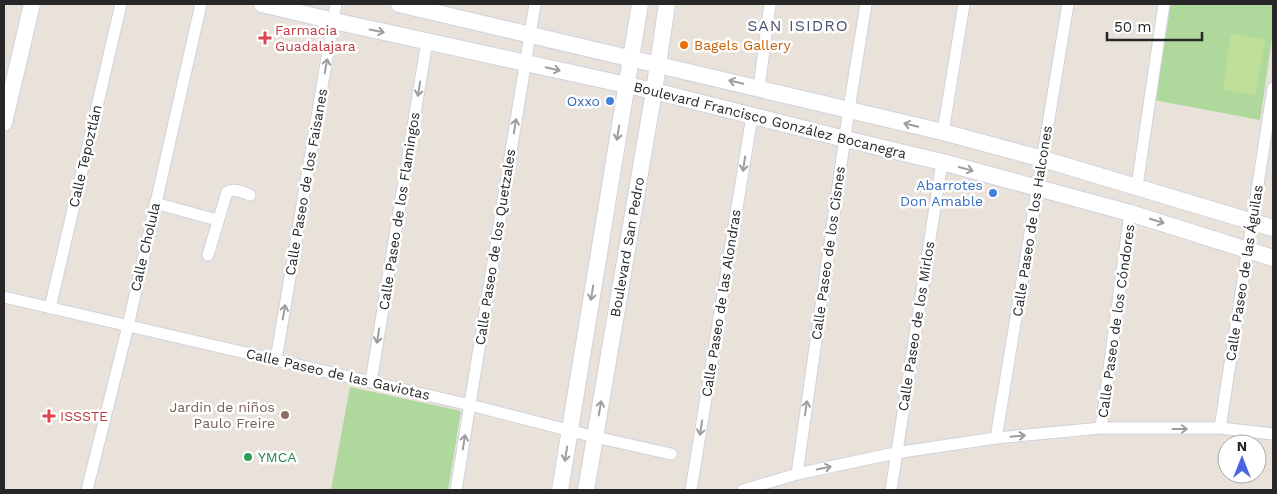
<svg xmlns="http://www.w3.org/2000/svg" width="1277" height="494" viewBox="0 0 1277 494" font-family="'Work Sans',sans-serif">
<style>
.green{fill:#afd99c}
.pitch{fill:#c0df99}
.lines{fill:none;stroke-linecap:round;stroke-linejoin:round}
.street-casing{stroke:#d0d2de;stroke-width:13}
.secondary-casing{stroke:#d0d2de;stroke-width:18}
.street{stroke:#fff;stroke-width:11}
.secondary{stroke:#fff;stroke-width:16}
.oneway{stroke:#9e9e9e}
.health-dot{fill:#e0444e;stroke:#fff;stroke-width:2}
.food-dot{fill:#e8710a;stroke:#fff;stroke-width:2}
.shop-dot{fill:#3f7fe0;stroke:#fff;stroke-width:2}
.education-dot{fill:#8d6e63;stroke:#fff;stroke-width:2}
.leisure-dot{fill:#2e9e5b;stroke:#fff;stroke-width:2}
.labels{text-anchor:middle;stroke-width:5;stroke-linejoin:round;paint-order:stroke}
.health-label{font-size:14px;fill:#be3a42;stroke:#fff;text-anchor:start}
.food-label{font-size:14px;fill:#c56008;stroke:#fff;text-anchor:start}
.shop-label{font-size:14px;fill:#366cbe;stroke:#fff;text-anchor:end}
.street-label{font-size:14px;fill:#272727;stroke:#fff}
.education-label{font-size:14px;fill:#785e54;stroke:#fff;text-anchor:end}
.leisure-label{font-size:14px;fill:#27864d;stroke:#fff;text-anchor:start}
.quarter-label{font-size:16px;letter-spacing:1px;fill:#4d5372;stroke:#fff}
</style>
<rect width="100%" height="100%" fill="#e8e2da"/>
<g class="green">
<path d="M1171,4H1273V31L1260,120L1154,100Z"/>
<path d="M350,387L461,411L448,490H331Z"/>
</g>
<path class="pitch" d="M1231,34L1265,40L1255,95L1223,89Z"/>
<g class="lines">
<defs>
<g id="street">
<path d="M759,88L770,4"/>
<path d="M943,132L964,4"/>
<path d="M1137,186L1164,4"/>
<path d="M155,203L217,220"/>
<path d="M208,255L227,192C234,188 243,192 250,195"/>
<path d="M4,297L470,405L595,437L671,454"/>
<path d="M50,308L121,4"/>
<path d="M276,360L336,4"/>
<path d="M371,382L427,41"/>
<path d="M1101,428L1130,213"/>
<path d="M1220,428L1273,88"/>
<path d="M996,438L1068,4"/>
<path d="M797,474L849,109L866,4"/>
<path d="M87,490L128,326L201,4"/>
<path d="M456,490L535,4"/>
<path d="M691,490L752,116"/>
<path d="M743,490L797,474L895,453L996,438L1101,428H1220L1273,434"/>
<path d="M891,490L942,162"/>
</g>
<g id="secondary">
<path d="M262,4L334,21L654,91L845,139L942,162L1130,213L1273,258"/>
<path d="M399,4L943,132L1043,159L1273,228"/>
<path d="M4,123L32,4"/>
<path d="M560,490L640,4"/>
<path d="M586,490L654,91L667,4"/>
</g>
</defs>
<use href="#street" class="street-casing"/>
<use href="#secondary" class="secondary-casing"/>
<use href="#street" class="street"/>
<use href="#secondary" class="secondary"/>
</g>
<defs><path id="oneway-shaft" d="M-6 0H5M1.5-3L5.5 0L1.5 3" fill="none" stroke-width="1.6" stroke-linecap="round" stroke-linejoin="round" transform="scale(1.25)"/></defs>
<g class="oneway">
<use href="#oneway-shaft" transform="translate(377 31) rotate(12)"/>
<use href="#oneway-shaft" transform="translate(326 66) rotate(-80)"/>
<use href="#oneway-shaft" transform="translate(553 69) rotate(13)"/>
<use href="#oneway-shaft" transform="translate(736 82) rotate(-167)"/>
<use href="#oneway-shaft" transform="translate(419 89) rotate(99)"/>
<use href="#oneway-shaft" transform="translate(911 125) rotate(-166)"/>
<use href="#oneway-shaft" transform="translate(515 126) rotate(-81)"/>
<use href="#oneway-shaft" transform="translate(618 133) rotate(99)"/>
<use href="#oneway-shaft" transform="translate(744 164) rotate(99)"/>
<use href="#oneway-shaft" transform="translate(966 169) rotate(15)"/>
<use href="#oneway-shaft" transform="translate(1157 221) rotate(17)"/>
<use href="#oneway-shaft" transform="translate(592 293) rotate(99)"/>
<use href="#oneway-shaft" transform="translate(284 312) rotate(-80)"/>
<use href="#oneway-shaft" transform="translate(378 336) rotate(99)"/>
<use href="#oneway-shaft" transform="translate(600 408) rotate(-80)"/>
<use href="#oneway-shaft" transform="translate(806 408) rotate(-82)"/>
<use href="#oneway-shaft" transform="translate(701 428) rotate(99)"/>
<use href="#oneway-shaft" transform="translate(1180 429)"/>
<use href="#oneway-shaft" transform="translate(1018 436) rotate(-5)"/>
<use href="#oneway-shaft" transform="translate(464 442) rotate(-81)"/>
<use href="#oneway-shaft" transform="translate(566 454) rotate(99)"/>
<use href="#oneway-shaft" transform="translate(824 468) rotate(-12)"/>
</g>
<g class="health-dot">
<path d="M262.5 30.5h5v5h5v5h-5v5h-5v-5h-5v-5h5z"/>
<path d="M46.5 408.5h5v5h5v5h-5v5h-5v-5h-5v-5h5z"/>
</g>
<circle class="food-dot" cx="684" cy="45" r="5"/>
<g class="shop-dot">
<circle cx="610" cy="101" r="5"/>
<circle cx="993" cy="193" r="5"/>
</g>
<circle class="education-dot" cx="285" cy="415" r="5"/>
<circle class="leisure-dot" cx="248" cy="457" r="5"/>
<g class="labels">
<g class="health-label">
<text x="275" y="35">Farmacia<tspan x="275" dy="16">Guadalajara</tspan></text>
<text x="60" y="421">ISSSTE</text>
</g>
<g class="food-label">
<text x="694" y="50">Bagels Gallery</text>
</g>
<g class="shop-label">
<text x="600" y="106">Oxxo</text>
<text x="983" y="190">Abarrotes<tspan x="983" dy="16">Don Amable</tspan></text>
</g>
<g class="street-label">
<text transform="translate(770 120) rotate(14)" y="5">Boulevard Francisco González Bocanegra</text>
<text transform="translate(85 156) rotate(-77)" y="5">Calle Tepoztlán</text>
<text transform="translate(306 182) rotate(-80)" y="5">Calle Paseo de los Faisanes</text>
<text transform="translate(399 211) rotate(-81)" y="5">Calle Paseo de los Flamingos</text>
<text transform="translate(1032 221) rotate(-81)" y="5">Calle Paseo de los Halcones</text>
<text transform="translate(145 247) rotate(-77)" y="5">Calle Cholula</text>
<text transform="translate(495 247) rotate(-81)" y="5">Calle Paseo de los Quetzales</text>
<text transform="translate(627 247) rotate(-80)" y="5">Boulevard San Pedro</text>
<text transform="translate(828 253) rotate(-82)" y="5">Calle Paseo de los Cisnes</text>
<text transform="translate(1244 273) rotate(-81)" y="5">Calle Paseo de las Águilas</text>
<text transform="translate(721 303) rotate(-81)" y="5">Calle Paseo de las Alondras</text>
<text transform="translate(1116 321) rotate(-82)" y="5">Calle Paseo de los Cóndores</text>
<text transform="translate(916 326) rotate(-81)" y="5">Calle Paseo de los Mirlos</text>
<text transform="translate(338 374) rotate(13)" y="5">Calle Paseo de las Gaviotas</text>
</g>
<g class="education-label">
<text x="275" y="412">Jardin de niños<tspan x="275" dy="16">Paulo Freire</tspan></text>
</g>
<g class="leisure-label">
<text x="258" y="462">YMCA</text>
</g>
<g class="quarter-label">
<text x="798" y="31">SAN ISIDRO</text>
</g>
</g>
<rect width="1277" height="494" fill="none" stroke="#272727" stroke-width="10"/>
<g transform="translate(1242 459)"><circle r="24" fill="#ffffff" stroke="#a9a9a9"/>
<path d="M0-4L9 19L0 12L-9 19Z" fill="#4b64e4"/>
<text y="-8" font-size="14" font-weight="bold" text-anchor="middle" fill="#272727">N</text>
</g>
<path d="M1107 32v8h95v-8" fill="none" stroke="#272727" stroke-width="2.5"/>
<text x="1114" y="32" font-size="15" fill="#272727" stroke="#ffffff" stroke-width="4" paint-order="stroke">50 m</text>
</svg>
